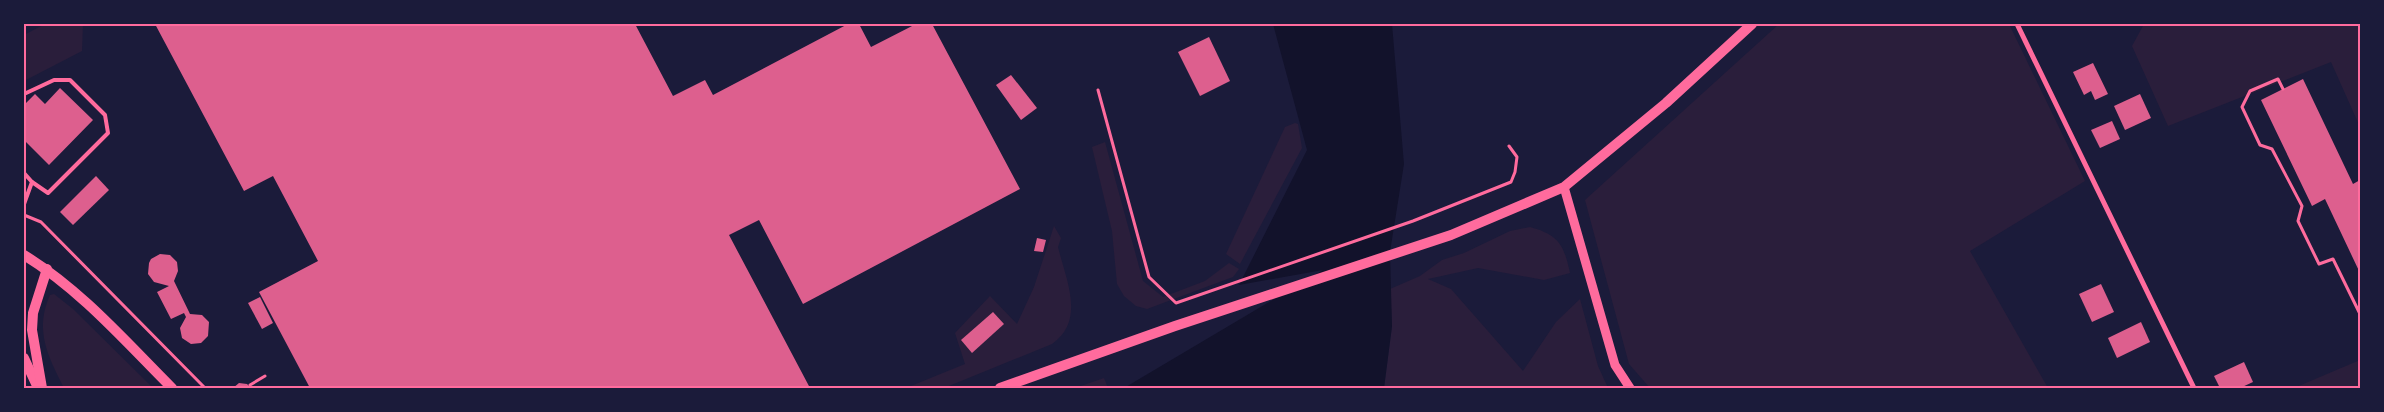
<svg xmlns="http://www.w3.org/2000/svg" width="2384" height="412" viewBox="0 0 2384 412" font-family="'Nunito Sans',sans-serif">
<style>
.green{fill:#2a1e3b}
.water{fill:#12122b}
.building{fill:#dd5f8e}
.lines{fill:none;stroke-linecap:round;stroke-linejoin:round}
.path{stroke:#ff6b9d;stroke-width:3}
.service{stroke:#ff6b9d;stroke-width:4}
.minor{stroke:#ff6b9d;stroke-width:5}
.tertiary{stroke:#ff6b9d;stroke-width:9}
.secondary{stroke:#ff6b9d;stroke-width:10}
.neatline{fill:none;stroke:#ff6b9d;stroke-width:2}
</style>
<rect width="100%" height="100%" fill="#1b1b3a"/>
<g class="green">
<path d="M45,24H83L82,51L24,81V35Z"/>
<path d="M1779,24H2009L2085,181L1970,251L2048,388H1650L1629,364L1585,200Z"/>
<path d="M2144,24H2360V127L2331,62L2168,126L2132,46Z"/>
<path d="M1295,123L1298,124L1302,148L1240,264L1226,254L1285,127Z"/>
<path d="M1105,142L1143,281L1163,297L1205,281L1229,263L1239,269L1233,277L1147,309L1136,306L1124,296L1117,284L1112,231L1092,147Z"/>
<path d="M1054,226L1061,238L1058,247C1066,280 1086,320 1052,344L944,388H906L965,364L955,333L990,296L1017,324L1034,287Z"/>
<path d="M1530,227C1559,235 1564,245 1570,273L1544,280L1478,268L1428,279L1451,289L1523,371L1556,322L1580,299L1598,366L1608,388H1384L1392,326L1390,289L1420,276L1442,260L1464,253L1510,231Z"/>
<path d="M54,294L73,309L153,388H64C48,356 34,330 50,295Z"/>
<path d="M2360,360V388H2294Z"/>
<path d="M1104,378L1108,388H1075Z"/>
</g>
<path class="water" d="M1273,24H1392L1404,164L1390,252L1392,326L1384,388H1124L1323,270L1239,285L1307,150Z"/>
<g class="building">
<path d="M155,24H635L673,96L705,80L713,95L848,24H859L871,47L916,24H932L1020,189L803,304L759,220L729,235L810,388H310L259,292L318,261L273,176L244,191Z"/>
<path d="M1209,37L1230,81L1200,96L1178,52Z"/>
<path d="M2093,63L2108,94L2095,100L2091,91L2084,95L2073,72Z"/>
<path d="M1011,75L1037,108L1021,120L996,85Z"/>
<path d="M2303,79L2353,184L2360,180V273L2325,199L2312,206L2261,100Z"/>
<path d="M60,88L93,120L49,165L24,140V105L35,94L45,104Z"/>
<path d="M2140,94L2151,118L2125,130L2114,106Z"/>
<path d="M2112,121L2120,139L2100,148L2091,130Z"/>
<path d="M96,176L109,190L73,225L60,212Z"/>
<path d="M1037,238L1046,240L1043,252L1034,251Z"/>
<path d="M160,254L170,255L177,262L178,271L174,281L190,314L202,315L209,322L208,336L201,343L191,344L182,338L180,328L186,317L184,313L171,319L157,292L169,286L154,282L148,274L149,263L151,259Z"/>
<path d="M2101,284L2114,312L2092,322L2079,294Z"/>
<path d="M260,297L273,323L262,329L248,303Z"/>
<path d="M993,312L1004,324L972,353L961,340Z"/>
<path d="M2141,322L2150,342L2117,358L2108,338Z"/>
<path d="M2244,362L2253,382L2240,388H2220L2214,376Z"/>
<path d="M239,383L247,384L251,388H233Z"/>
</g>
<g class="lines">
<g class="path">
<path d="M2283,89L2278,79L2250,91L2242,107L2260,145L2272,149L2302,206L2298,221L2319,264L2333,259L2360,314"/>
<path d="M1098,90L1149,277L1176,303L1413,221L1511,182L1515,172L1517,157L1509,146"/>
<path d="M24,215L41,222L205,388"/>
<path d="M250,385L265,376"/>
</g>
<g class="service">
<path d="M24,94L54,80H70L105,115L108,133L48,193L32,182"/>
<path d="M24,173L32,182L24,204"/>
</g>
<path class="minor" d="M2017,24L2194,388"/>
<path class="tertiary" d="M1564,187L1615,365L1630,388"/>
<g class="secondary">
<path d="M24,255C81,290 125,341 172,388"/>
<path d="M24,358L38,388"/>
<path d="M42,388L32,330L33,313L47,269"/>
<path d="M1000,388L1175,326L1451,235L1564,187L1666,103L1752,24"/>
</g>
</g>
<rect width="2384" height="412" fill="none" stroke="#1b1b3a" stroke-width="50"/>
<rect x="25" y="25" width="2334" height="362" class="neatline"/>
</svg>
